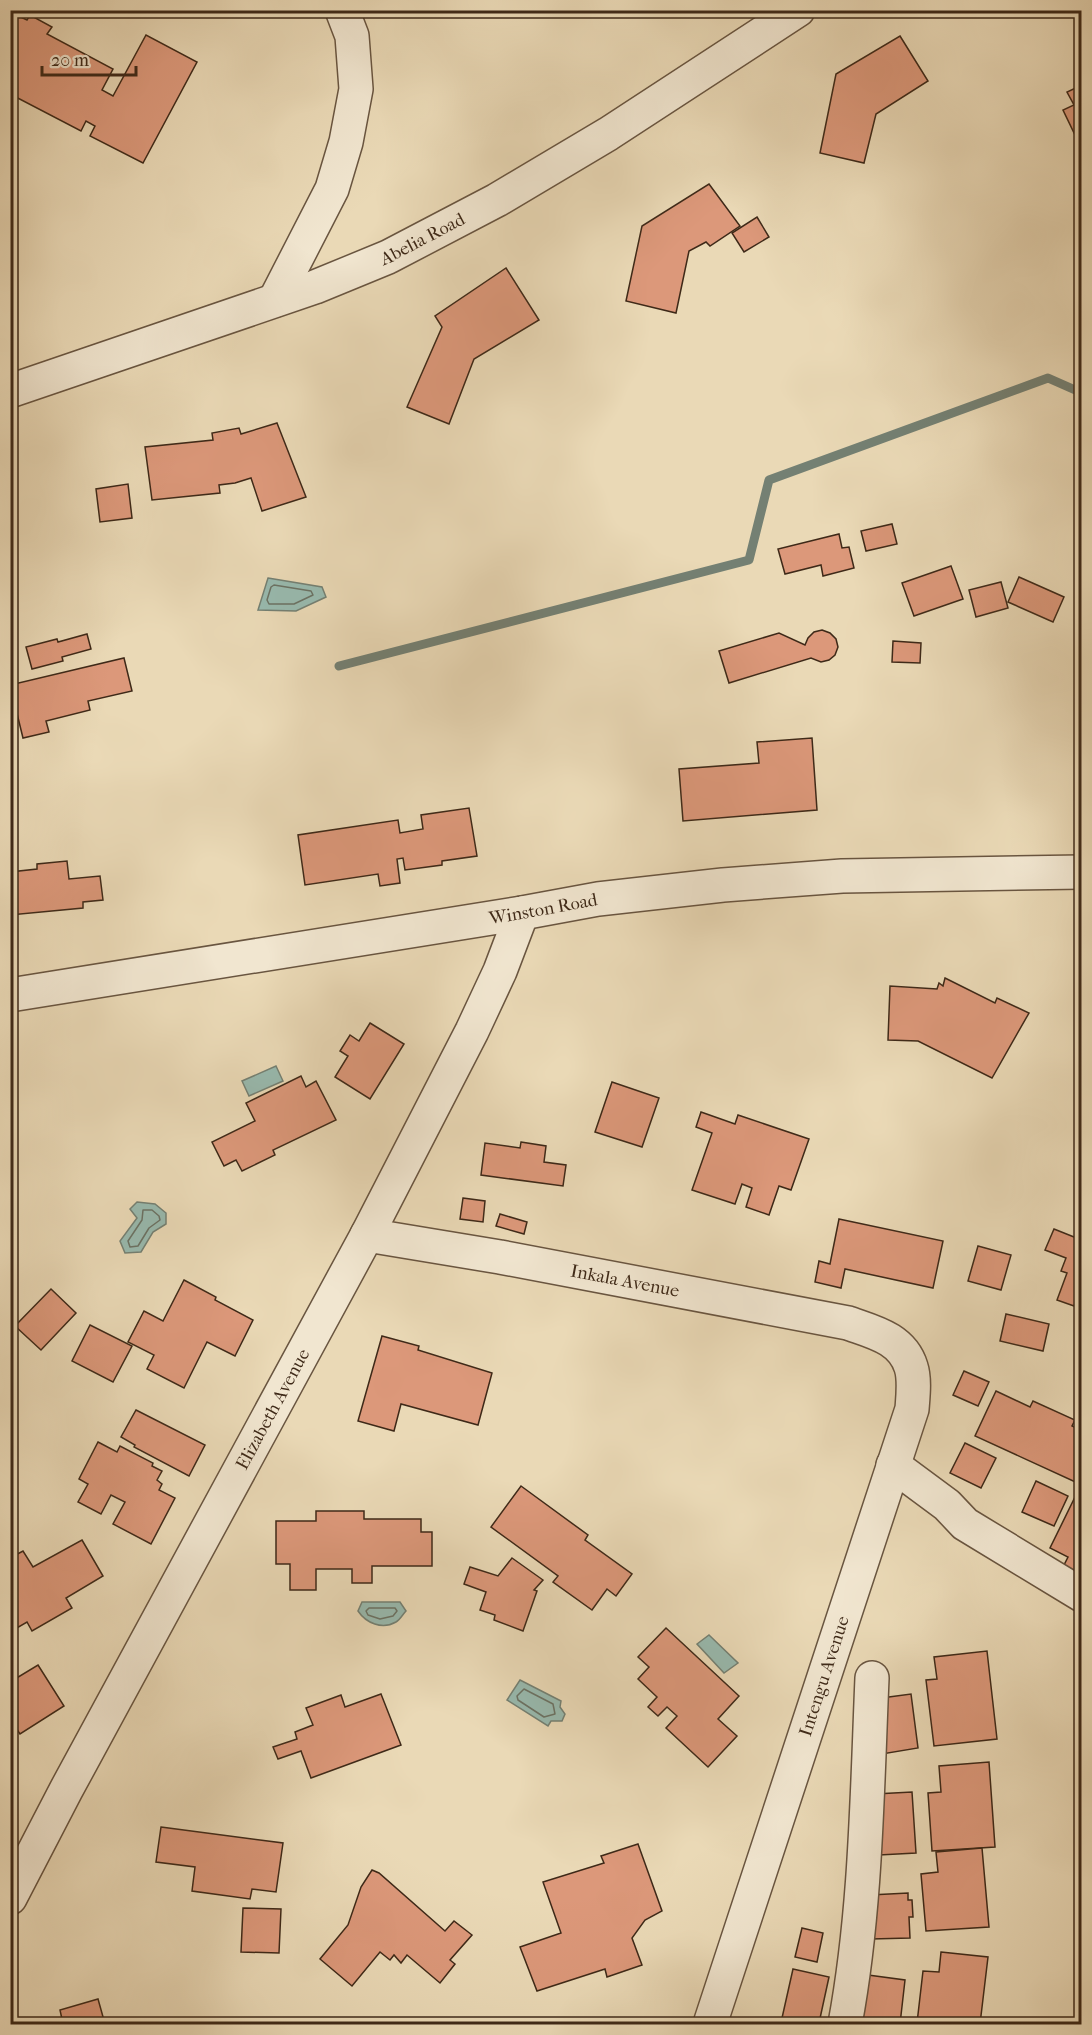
<svg xmlns="http://www.w3.org/2000/svg" width="1092" height="2035" viewBox="0 0 1092 2035" font-family="'IM FELL French Canon',serif">
<style>
.water{fill:#98baaf;stroke:#748073;stroke-width:1.5}
.lines{fill:none;stroke-linecap:round;stroke-linejoin:round}
.shore{stroke:#6b7264;stroke-width:1.5}
.stream{stroke:#748073;stroke-width:9}
.building{fill:#dc987a;stroke:#3e2918;stroke-width:1.5}
.minor-casing{stroke:#695540;stroke-width:36}
.minor{stroke:#f1e6d0;stroke-width:33}
.labels{text-anchor:middle;stroke-width:4.5;stroke-linejoin:round;paint-order:stroke}
.street-label{font-size:18px;fill:#3e2918;stroke:#f1e6d0}
</style>
<rect width="100%" height="100%" fill="#ead9b6"/>
<filter id="stains"><feTurbulence type="fractalNoise" baseFrequency=".00333" numOctaves="4"/><feColorMatrix values="0 0 0 0 .2 0 0 0 0 .09 0 0 0 0 .02 0 0 0 .5 -.17"/></filter>
<radialGradient id="worn" r=".72"><stop offset=".6" stop-color="#630" stop-opacity="0"/><stop offset="1" stop-color="#630" stop-opacity=".3"/></radialGradient>
<g class="water">
<path d="M268,578L322,587L326,597L296,611L258,610Z"/>
<path d="M276,1066L283,1081L249,1096L242,1081Z"/>
<path d="M137,1202L155,1204L166,1213V1224L153,1232L141,1252L125,1253L120,1241L137,1218L130,1209Z"/>
<path d="M362,1602H400L406,1611C403,1614 400,1620 396,1622C382,1630 366,1623 358,1611Z"/>
<path d="M709,1635L738,1663L724,1673L697,1644Z"/>
<path d="M520,1680L561,1701L560,1707L565,1714L562,1721H551L548,1726L507,1700Z"/>
</g>
<g class="lines">
<g class="shore">
<path d="M274,585L311,591L313,595L294,604H269L267,600L271,587Z"/>
<path d="M143,1210H152L159,1216L160,1220L149,1228L138,1246L130,1247L128,1241L142,1220Z"/>
<path d="M369,1608H395L397,1611L393,1616L380,1619L368,1615L366,1611Z"/>
<path d="M524,1689L553,1704L555,1714L544,1717L518,1700L517,1696Z"/>
</g>
<path class="stream" d="M339,666L749,560L769,480L1048,378L1082,393"/>
</g>
<g class="building">
<path d="M10,12L27,20L30,15L52,27L47,34L113,69L102,90L113,96L146,35L197,62L143,163L90,136L95,126L86,121L81,131L10,94Z"/>
<path d="M900,36L928,81L876,114L864,163L820,153L836,74Z"/>
<path d="M1082,85V135L1076,137L1063,110L1074,105L1067,92Z"/>
<path d="M709,184L740,226L710,246L706,242L689,251L676,313L626,301L642,226Z"/>
<path d="M757,217L769,237L744,252L732,233Z"/>
<path d="M506,268L539,320L474,359L449,424L407,407L442,327L435,316Z"/>
<path d="M277,423L306,497L262,511L251,478L235,483L219,485L220,493L152,500L145,447L213,440L212,433L239,428L241,434Z"/>
<path d="M128,484L132,518L100,522L96,489Z"/>
<path d="M892,524L897,544L866,551L861,531Z"/>
<path d="M839,534L842,548L849,547L854,568L823,576L821,565L785,574L778,549Z"/>
<path d="M951,566L963,599L914,616L902,583Z"/>
<path d="M1019,577L1064,597L1053,622L1008,602Z"/>
<path d="M1001,582L1008,608L976,617L969,590Z"/>
<path d="M822,630L830,633L836,639L838,647L835,655L829,660L821,662L811,658L729,683L719,651L779,633L805,645L808,638L814,632Z"/>
<path d="M87,634L91,649L62,657L63,661L32,669L26,647L57,639L58,642Z"/>
<path d="M893,641L921,643L920,663L892,662Z"/>
<path d="M124,658L132,691L88,701L90,710L46,721L49,732L23,738L10,685Z"/>
<path d="M812,738L817,810L683,821L679,769L759,763L757,742Z"/>
<path d="M469,808L477,856L442,861V865L405,870L403,858L397,859L400,883L380,886L378,874L305,885L298,835L398,820L400,833L423,829L421,815Z"/>
<path d="M67,861L69,879L100,876L103,900L83,902V908L10,915V872L37,869V864Z"/>
<path d="M945,978L995,1003L997,998L1029,1013L992,1078L918,1041L888,1040L890,986L937,989L939,983L943,986Z"/>
<path d="M370,1023L404,1044L370,1099L335,1077L348,1056L340,1051L350,1035L359,1041Z"/>
<path d="M301,1076L306,1087L316,1081L336,1120L273,1150L275,1155L242,1171L236,1160L224,1166L212,1142L255,1121L246,1103Z"/>
<path d="M612,1082L659,1098L642,1147L595,1132Z"/>
<path d="M701,1112L735,1124L738,1115L809,1139L791,1190L779,1186L769,1215L746,1207L752,1188L742,1184L735,1204L692,1190L712,1133L696,1127Z"/>
<path d="M521,1142L546,1146L544,1162L566,1165L563,1186L481,1175L485,1143L520,1148Z"/>
<path d="M463,1198L485,1201L483,1222L460,1219Z"/>
<path d="M500,1214L527,1222L524,1234L496,1226Z"/>
<path d="M839,1219L943,1241L933,1288L845,1269L841,1288L815,1282L819,1261L830,1264Z"/>
<path d="M1054,1229L1079,1239L1082,1233V1296L1078,1294L1074,1306L1057,1300L1067,1273L1061,1271L1066,1258L1045,1250Z"/>
<path d="M978,1246L1011,1255L1001,1290L968,1281Z"/>
<path d="M184,1280L216,1297L215,1300L253,1320L235,1356L207,1342L184,1388L147,1369L154,1355L128,1342L144,1311L163,1321Z"/>
<path d="M51,1289L76,1313L41,1350L15,1326Z"/>
<path d="M1006,1314L1049,1324L1043,1351L1000,1341Z"/>
<path d="M90,1325L132,1346L113,1382L72,1361Z"/>
<path d="M382,1336L419,1346L418,1350L492,1373L478,1425L401,1404L394,1431L358,1421Z"/>
<path d="M964,1371L989,1382L978,1406L953,1395Z"/>
<path d="M996,1391L1030,1407L1033,1401L1075,1420L1072,1426L1082,1431V1485L975,1436Z"/>
<path d="M136,1410L205,1445L189,1476L134,1447L135,1445L121,1437Z"/>
<path d="M98,1442L117,1452L120,1446L153,1463L152,1466L162,1471L157,1480L162,1484L159,1490L175,1498L151,1544L113,1524L125,1502L111,1495L101,1514L78,1502L88,1484L79,1479Z"/>
<path d="M965,1443L996,1458L981,1488L950,1473Z"/>
<path d="M1036,1481L1068,1496L1054,1526L1022,1512Z"/>
<path d="M521,1486L588,1535L585,1540L632,1574L616,1596L607,1589L592,1610L553,1582L558,1576L491,1527Z"/>
<path d="M1076,1495L1082,1497V1581L1061,1571L1068,1557L1050,1548Z"/>
<path d="M316,1511H364V1519H421V1532H432V1566H372V1583H352V1569H316V1590H290V1564H276V1521H316Z"/>
<path d="M82,1540L103,1576L66,1598L72,1608L32,1631L27,1622L10,1632V1558L23,1551L33,1567Z"/>
<path d="M512,1558L543,1580L534,1590L537,1591L523,1631L494,1620L495,1615L480,1610L486,1592L464,1584L470,1567L498,1576Z"/>
<path d="M666,1628L739,1696L718,1719L737,1736L708,1767L666,1728L677,1716L667,1707L658,1716L648,1707L657,1697L638,1679L649,1667L638,1657Z"/>
<path d="M987,1651L997,1739L934,1746L926,1680L937,1679L934,1657Z"/>
<path d="M38,1665L64,1706L20,1734L10,1719V1682Z"/>
<path d="M381,1694L401,1745L311,1778L301,1751L278,1759L273,1747L297,1739L295,1732L313,1725L306,1708L341,1695L345,1707Z"/>
<path d="M911,1694L918,1748L882,1754L874,1699Z"/>
<path d="M989,1762L995,1847L932,1851L928,1793L941,1792L939,1766Z"/>
<path d="M912,1792L916,1853L879,1855L875,1794Z"/>
<path d="M161,1827L283,1843L276,1892L252,1889L250,1899L192,1891L195,1867L156,1862Z"/>
<path d="M638,1844L662,1911L645,1920L632,1938L642,1965L607,1977L605,1969L537,1991L520,1947L561,1933L543,1882L604,1863L601,1856Z"/>
<path d="M982,1848L989,1927L926,1931L921,1874L938,1872L936,1852Z"/>
<path d="M372,1870L379,1873L445,1931L454,1921L472,1935L450,1960L455,1964L440,1983L407,1955L401,1963L394,1955L390,1960L380,1952L352,1986L320,1959L348,1925L361,1887Z"/>
<path d="M908,1893V1900H912L913,1917H909L910,1938L871,1939L870,1895Z"/>
<path d="M243,1908L281,1909L279,1953L241,1952Z"/>
<path d="M802,1928L823,1933L817,1962L795,1957Z"/>
<path d="M941,1952L988,1957L980,2024L917,2023L923,1971L939,1972Z"/>
<path d="M793,1969L829,1977L819,2023L825,2024H790L791,2020L782,2018Z"/>
<path d="M868,1975L905,1980L900,2024L862,2020Z"/>
<path d="M98,1999L105,2024H63L60,2010Z"/>
</g>
<g class="lines">
<defs>
<g id="minor">
<path d="M275,300L332,189L346,142L356,89L352,36L342,10"/>
<path id="s1" d="M10,391L315,287L388,257L497,200L608,134L798,10"/>
<path id="s2" d="M10,995L522,913L598,899L723,885L842,876L1082,872"/>
<path id="s3" d="M367,1235L500,1257L848,1323C873,1332 902,1338 911,1367C915,1379 913,1396 912,1409L710,2024"/>
<path d="M893,1465L947,1505L965,1524L1082,1595"/>
<path id="s4" d="M10,1898L66,1790L367,1235L472,1031L500,971L522,913"/>
<path d="M845,2024C866,1911 867,1794 872,1678"/>
</g>
</defs>
<use href="#minor" class="minor-casing"/>
<use href="#minor" class="minor"/>
</g>
<g class="labels">
<g class="street-label">
<text dy="6" stroke="none"><textPath href="#s1" startOffset="440">Abelia Road</textPath></text>
<text dy="6" stroke="none"><textPath href="#s2" startOffset="540">Winston Road</textPath></text>
<text dy="6" stroke="none"><textPath href="#s3" startOffset="262">Inkala Avenue</textPath></text>
<text dy="6" stroke="none"><textPath href="#s4" startOffset="555">Elizabeth Avenue</textPath></text>
<text transform="translate(824 1676) rotate(-72)" y="6">Intengu Avenue</text>
</g>
</g>
<rect width="1092" height="2035" fill="none" stroke="#ead9b6" stroke-width="36"/>
<rect x="12" y="12" width="1068" height="2011" fill="none" stroke="#3e2918" stroke-width="3"/>
<rect x="18" y="18" width="1056" height="1999" fill="none" stroke="#3e2918" stroke-width="1.5"/>
<path d="M42 66v9h94v-9" fill="none" stroke="#3e2918" stroke-width="3"/>
<text x="51" y="66" font-size="18" fill="#3e2918" stroke="#f1e6d0" stroke-width="4.5" paint-order="stroke">20 m</text>
<rect width="100%" height="100%" filter="url(#stains)"/>
<rect width="100%" height="100%" fill="url(#worn)"/>
</svg>
